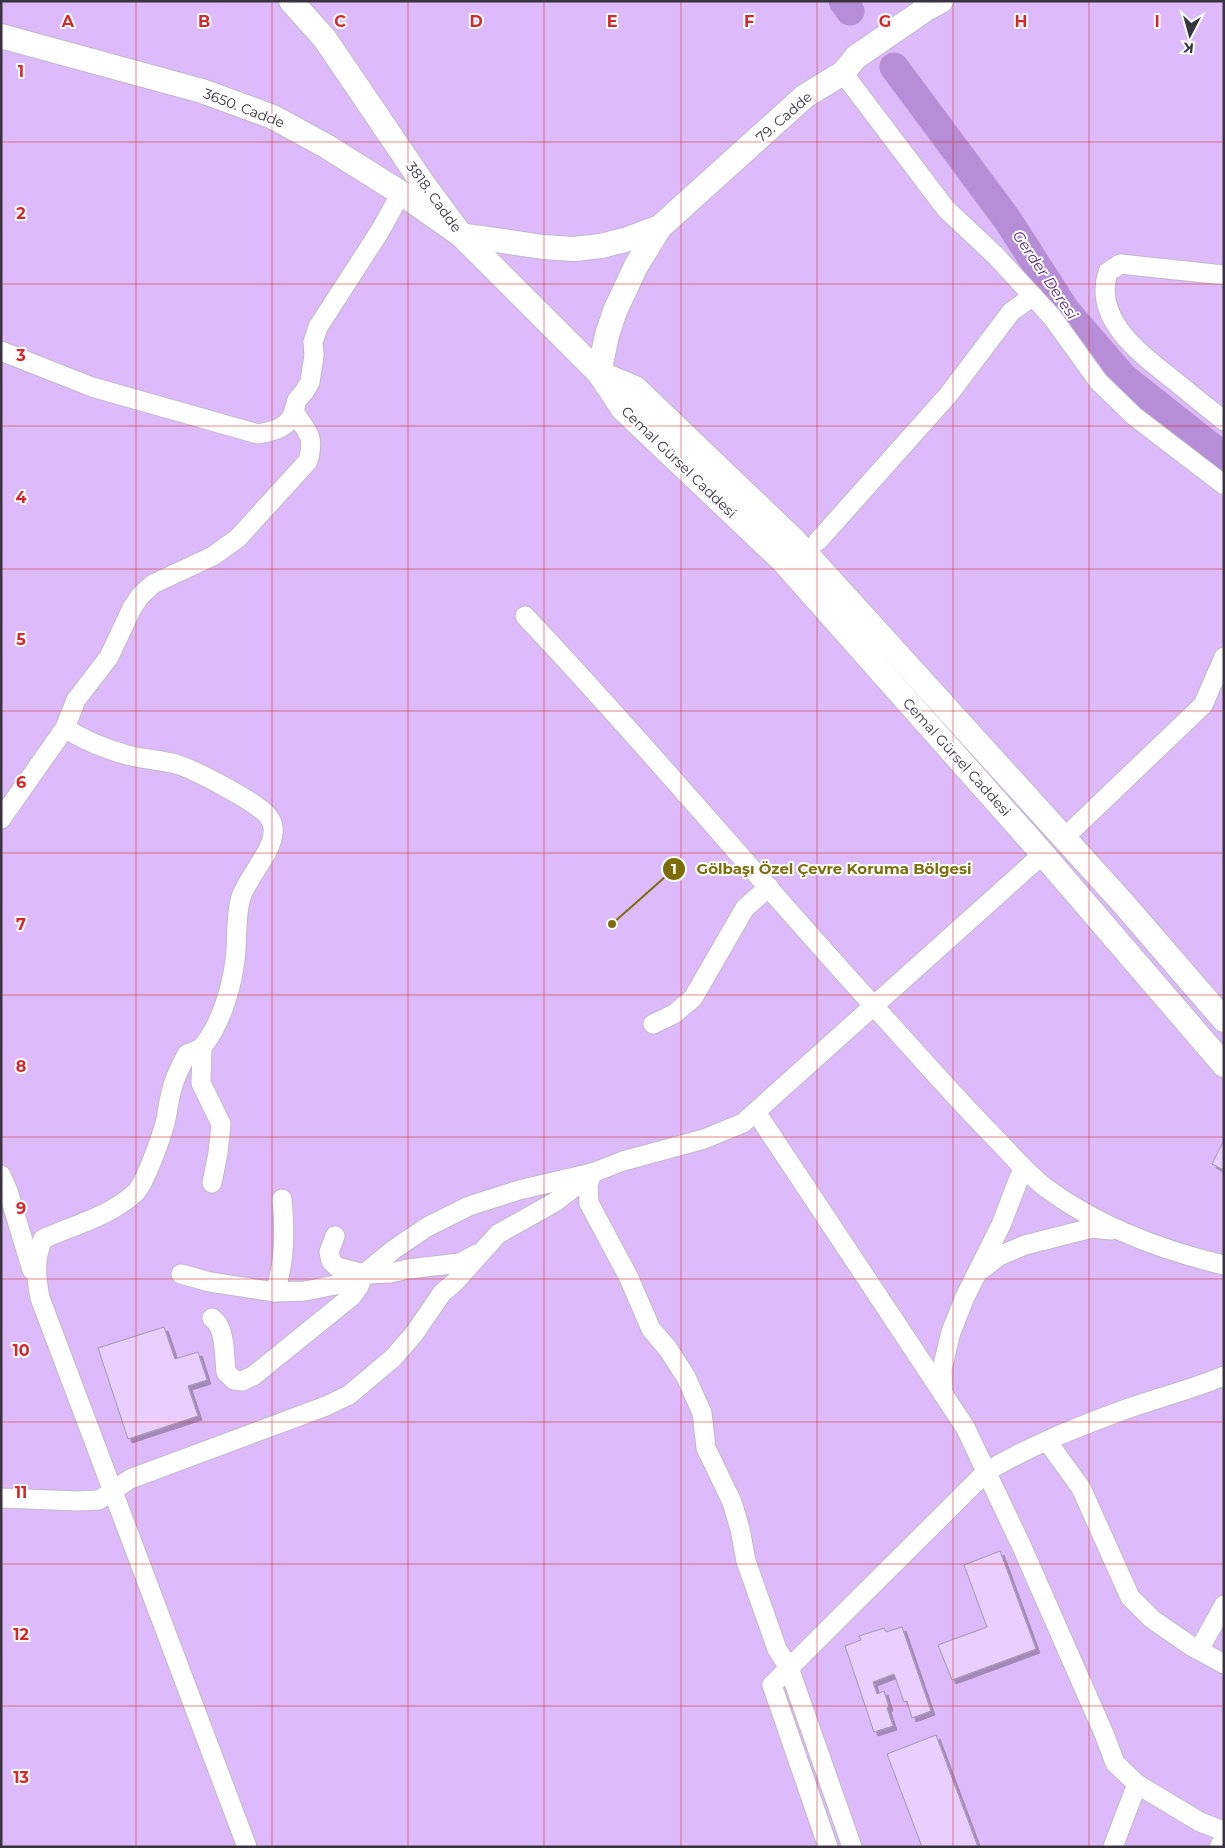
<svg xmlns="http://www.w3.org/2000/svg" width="1225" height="1848" viewBox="0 0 1225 1848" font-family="Montserrat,sans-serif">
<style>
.green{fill:#ddbbfa}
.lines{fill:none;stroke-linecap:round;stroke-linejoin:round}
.river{stroke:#b68dd7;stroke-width:29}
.building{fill:#e8cffd;stroke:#a298ac;filter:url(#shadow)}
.minor-casing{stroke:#c2b7cc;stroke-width:21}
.tertiary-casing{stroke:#c2b7cc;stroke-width:26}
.minor{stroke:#fff;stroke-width:19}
.tertiary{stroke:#fff;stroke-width:24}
.grid{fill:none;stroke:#d62828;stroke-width:1;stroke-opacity:0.55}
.labels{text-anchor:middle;stroke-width:4;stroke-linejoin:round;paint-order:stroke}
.street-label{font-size:14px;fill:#38333c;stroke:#fff}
.water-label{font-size:15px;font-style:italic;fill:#5c277e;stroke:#fff}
.grid-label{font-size:16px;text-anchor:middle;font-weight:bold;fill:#d62828;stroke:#fff;stroke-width:4;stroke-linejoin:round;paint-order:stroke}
.leader{fill:none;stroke:#7c6d08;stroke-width:2}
.callout-dot{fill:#7c6d08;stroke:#fff;stroke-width:2}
.mark-label{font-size:15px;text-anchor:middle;font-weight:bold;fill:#fff}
.callout-label{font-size:15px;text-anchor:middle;font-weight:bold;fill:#7c6d08;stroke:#fff;stroke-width:4;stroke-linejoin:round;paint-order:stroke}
</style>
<defs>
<filter id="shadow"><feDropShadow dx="4" dy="4" stdDeviation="0" flood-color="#0004"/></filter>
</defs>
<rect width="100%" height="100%" fill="#faf6ff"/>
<rect class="green" x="1" y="1" width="1223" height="1846"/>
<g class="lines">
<g class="river">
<path d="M843,1L850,11"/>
<path d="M894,67L1007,219L1066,311L1123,377L1224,457"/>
</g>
</g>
<g class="building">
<path d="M1224,1140V1170L1212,1164Z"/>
<path d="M164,1327L175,1359L198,1352L207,1380L188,1386L198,1416L128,1439L98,1348Z"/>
<path d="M1000,1551L1036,1649L952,1680L938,1645L987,1627L964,1565Z"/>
<path d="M902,1627L931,1711L912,1718L907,1701L904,1702L894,1674L873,1682L877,1694L884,1691L889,1707L887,1708L893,1726L874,1732L845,1646L861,1640L859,1636L884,1628L886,1632Z"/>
<path d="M936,1735L978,1847H922L887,1754Z"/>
</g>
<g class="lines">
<defs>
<g id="minor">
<path d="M843,73L946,209L996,256L1052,317L1098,381L1134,416L1224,485"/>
<path d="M1224,275L1120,264L1108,272C1092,321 1144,356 1176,382C1192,395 1208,408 1224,421"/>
<path d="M1,351L92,387L258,434C274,431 289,428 294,411"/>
<path d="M818,541L949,394L1011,312L1033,296"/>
<path d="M525,616C651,749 768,891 892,1026C928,1066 963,1106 1001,1144C1015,1159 1030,1176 1046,1188C1099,1227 1160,1250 1224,1265"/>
<path d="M65,728C83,740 106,749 127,755C143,759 160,760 176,764C193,769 257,802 268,816C272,821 274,826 273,833C272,852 248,877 241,897C236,914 237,932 236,950C234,980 223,1021 203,1046C200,1050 192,1052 187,1054C181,1065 175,1076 172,1089C169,1099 168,1109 166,1119C163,1133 145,1184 135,1193C110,1216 74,1225 43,1239C34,1259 36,1277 40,1298L247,1847"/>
<path d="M1,819L65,728L76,700L109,657L132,608L140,596L153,584L213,556L238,538L308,461C316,433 305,432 294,411L297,400L304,392L310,382L314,355L313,342L318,327L380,231L401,193"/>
<path d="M1064,838L1203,705L1224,657"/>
<path d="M653,1024L674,1014L693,998L745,908L769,887"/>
<path d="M202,1047L201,1083L221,1124L218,1153L212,1183"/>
<path d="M756,1112L965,1427L1022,1547L1105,1736L1115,1763L1137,1784L1200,1822L1224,1831"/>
<path d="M592,1173L588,1185L589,1203L628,1276L651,1329L668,1349L686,1377L702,1413L706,1448L732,1502L740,1529L746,1561L777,1649L789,1668L852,1847"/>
<path d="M1,1175L8,1191L32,1270"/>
<path d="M335,1236L329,1252L331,1261L337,1267L364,1274"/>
<path d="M981,1270L999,1256L1025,1245L1092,1228L1111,1230"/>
<path d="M181,1274L210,1282L275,1292L305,1291L335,1285L364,1274L393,1250L427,1227L469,1206L519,1190L592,1173L623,1161L704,1139L743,1123L1043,854"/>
<path d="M275,1292C285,1261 285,1231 282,1199"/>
<path d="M212,1318C226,1327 224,1357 226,1372L234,1380L242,1381L253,1376L352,1296L359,1286L364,1274L390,1273L408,1269L460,1263L477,1254"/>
<path d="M943,1394L942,1369L951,1332L965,1297L1001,1225L1023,1168"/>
<path d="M1047,1441L1081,1488L1130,1597L1152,1619L1191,1646L1224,1664"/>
<path d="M1,1498L78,1501L99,1500L130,1479L326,1406L349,1395L393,1358L414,1334L442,1293L455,1282L498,1234L555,1202L589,1176"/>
<path d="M1199,1650L1224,1605"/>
<path d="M828,1847L772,1685L986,1472C1031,1445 1080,1426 1129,1408C1161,1397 1193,1389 1224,1376"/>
<path d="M1113,1847L1137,1784"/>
</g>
<g id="tertiary">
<path d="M291,1L325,39L422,182L461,235L599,373L623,409L783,561L1035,845L1224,1065"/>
<path d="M1,36L202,91L273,117L326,146L401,193L461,235L543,247L574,249L601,246L625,240L660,227"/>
<path d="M599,373L635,388L794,540L1123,903L1224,1020"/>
<path d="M599,373L607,335L615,311L636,266L660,227L805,96L843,73L856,57L926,9L941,1"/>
<path d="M1222,1847L1224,1844"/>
</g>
</defs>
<use href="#minor" class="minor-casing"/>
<use href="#tertiary" class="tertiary-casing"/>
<use href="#minor" class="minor"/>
<use href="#tertiary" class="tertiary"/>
</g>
<path class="grid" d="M136,1V1847M272,1V1847M408,1V1847M544,1V1847M681,1V1847M817,1V1847M953,1V1847M1089,1V1847M1,142H1224M1,284H1224M1,426H1224M1,569H1224M1,711H1224M1,853H1224M1,995H1224M1,1137H1224M1,1279H1224M1,1422H1224M1,1564H1224M1,1706H1224"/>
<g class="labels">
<g class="street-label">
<text transform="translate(244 108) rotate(21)" y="5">3650. Cadde</text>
<text transform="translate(784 117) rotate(-41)" y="5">79. Cadde</text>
<text transform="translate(434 197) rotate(54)" y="5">3818. Cadde</text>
<text transform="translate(679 462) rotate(44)" y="5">Cemal Gürsel Caddesi</text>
<text transform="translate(957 757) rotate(48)" y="5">Cemal Gürsel Caddesi</text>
</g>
<g class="water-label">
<text transform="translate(1045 275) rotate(56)" y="5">Gerder Deresi</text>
</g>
</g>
<g class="grid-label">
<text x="68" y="27">A</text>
<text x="204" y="27">B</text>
<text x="340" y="27">C</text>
<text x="476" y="27">D</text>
<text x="612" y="27">E</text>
<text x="749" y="27">F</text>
<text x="885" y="27">G</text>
<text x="1021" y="27">H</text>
<text x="1157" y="27">I</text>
<text x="21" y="77">1</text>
<text x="21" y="219">2</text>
<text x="21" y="361">3</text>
<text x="21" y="503">4</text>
<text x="21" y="645">5</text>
<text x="21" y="788">6</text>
<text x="21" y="930">7</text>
<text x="21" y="1072">8</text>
<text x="21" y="1214">9</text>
<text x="21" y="1356">10</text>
<text x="21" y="1498">11</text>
<text x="21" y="1640">12</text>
<text x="21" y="1783">13</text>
</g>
<path class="leader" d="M612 924L674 869"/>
<g class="callout-dot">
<circle cx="612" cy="924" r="5"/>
<circle cx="674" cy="869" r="12"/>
</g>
<g class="mark-label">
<text x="674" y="874">1</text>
</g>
<g class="callout-label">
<text x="834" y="874">Gölbaşı Özel Çevre Koruma Bölgesi</text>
</g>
<rect width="1225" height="1848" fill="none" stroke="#38333c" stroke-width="5"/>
<g transform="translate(1190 35) rotate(186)" stroke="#ffffff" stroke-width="4" paint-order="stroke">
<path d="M0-4L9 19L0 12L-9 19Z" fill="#38333c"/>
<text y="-8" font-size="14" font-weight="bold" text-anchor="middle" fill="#38333c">K</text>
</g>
</svg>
